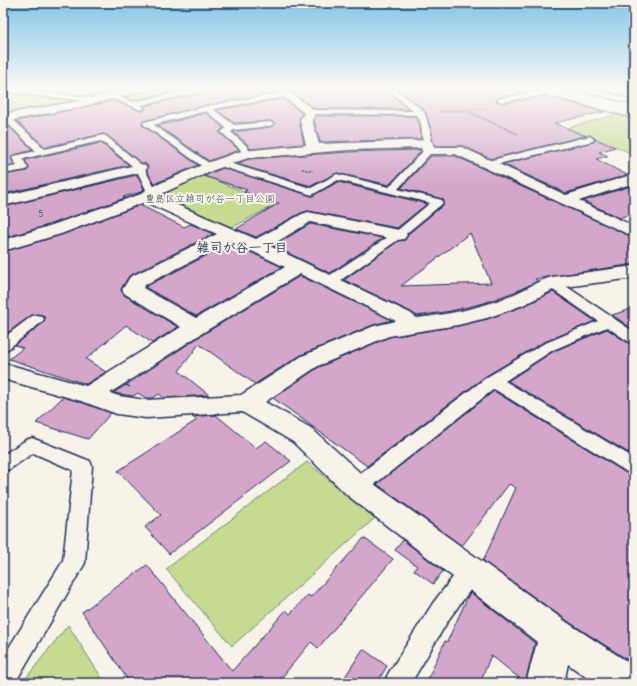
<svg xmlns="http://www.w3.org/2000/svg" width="637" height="686" viewBox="0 0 637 686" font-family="'Comic Neue','Klee One',sans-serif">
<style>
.green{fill:#c5db91;stroke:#708578}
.building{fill:#d4a7ca;stroke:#1b2f5e;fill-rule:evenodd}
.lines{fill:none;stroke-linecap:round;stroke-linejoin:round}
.service-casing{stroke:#1b2f5e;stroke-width:3}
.minor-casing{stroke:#1b2f5e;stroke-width:3}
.secondary-casing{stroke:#1b2f5e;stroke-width:3}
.path{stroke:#1b2f5e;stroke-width:1.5;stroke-dasharray:2 1.5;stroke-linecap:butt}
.service{fill:#f7f3e8;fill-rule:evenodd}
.minor{fill:#f7f3e8;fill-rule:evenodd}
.secondary{fill:#f7f3e8;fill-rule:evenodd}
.motorway-bridge-casing{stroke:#1b2f5e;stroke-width:14;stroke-linecap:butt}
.motorway-bridge{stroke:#f7f3e8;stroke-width:12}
.labels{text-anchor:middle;stroke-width:4;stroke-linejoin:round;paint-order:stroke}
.far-number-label{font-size:9px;fill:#494d79}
.far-park-label{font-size:10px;fill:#3d5168;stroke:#f7f3e8}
.neighbourhood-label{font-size:13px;font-weight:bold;fill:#1b2f5e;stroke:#f7f3e8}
</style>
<rect width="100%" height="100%" fill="#f7f3e8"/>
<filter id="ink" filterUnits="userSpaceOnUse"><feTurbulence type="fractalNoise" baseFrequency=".025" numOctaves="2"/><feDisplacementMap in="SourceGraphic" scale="8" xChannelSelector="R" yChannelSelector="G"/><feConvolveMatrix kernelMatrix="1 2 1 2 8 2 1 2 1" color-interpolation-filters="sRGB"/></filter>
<g filter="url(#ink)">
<g class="green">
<path d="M3,88H143L77,103L3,116Z"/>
<path d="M618,114L634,119V154L567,128Z"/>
<path d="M199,175L215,180L275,205L231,228L156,194Z"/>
<path d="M307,462L375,518L232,646L166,569Z"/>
<path d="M68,625L105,683H22Z"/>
</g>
<g class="building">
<path d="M149,88H194L133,100L124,97L147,91Z"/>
<path d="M215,88H271L275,93L207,105L144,121L142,125L198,165L154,184L147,171L148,167L146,164L141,163L106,135L103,134L45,147L17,121L113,101L142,111L146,109L145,106L210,91Z"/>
<path d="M286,88H385L409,109H315Z"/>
<path d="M396,88H525L534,91L501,97L496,101L501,103L546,96L604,112L554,123L585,136L491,159L463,146H435L432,139V133L425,111Z"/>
<path d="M283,99L302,113L299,120L304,144L250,149L248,145L233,132L270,127L275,123L270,121L234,123L217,110Z"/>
<path d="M206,113L224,128L220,131V133L239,150L209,161L158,126Z"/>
<path d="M316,116H416L420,124L421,139L320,142L314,120Z"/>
<path d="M3,123H5L33,150L14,155L11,158L15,165L3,166Z"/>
<path d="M595,139L615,147L599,152L608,156L596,159L627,175L566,193L503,164L593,142Z"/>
<path d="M101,143L129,165L3,194V175L27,171L29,168L25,160Z"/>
<path d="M420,150L421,151L389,185L337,173L311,186L237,164L248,159L349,152Z"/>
<path d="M431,156H455L634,238V264L535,279L538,281L517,291L484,303L451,311L417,316L411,312L344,280L398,241L405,240L408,234L443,205L444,201L442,199L401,188ZM470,233L491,283L401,286Z"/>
<path d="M223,168L312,196L338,182L427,204L397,228L308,211L301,213L256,237L236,229L279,203L244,192L247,190L204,176Z"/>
<path d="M137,175L144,189L141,192L123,197L125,198L49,225L3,238V207Z"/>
<path d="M634,185V212L620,218L583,201Z"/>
<path d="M140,205L184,227L191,224L213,234L129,276L121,289L124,295L178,327L152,343L126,325L86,359L106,372L86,384L9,359L23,348L15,345L43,323L45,318L42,315H32L3,336V252L61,235Z"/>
<path d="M310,224L383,238L330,273L273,246Z"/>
<path d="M231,243L282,267L196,316L145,287Z"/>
<path d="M300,276L392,320L373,325L301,355L255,384L199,344L179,371L209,395L164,398L159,394L153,398H146L138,393L133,396L113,393L126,385L130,387L126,385L205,333Z"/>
<path d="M553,292L595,321L542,343L486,376L367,466L273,398L319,367L389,337L458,326L487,319L524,306Z"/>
<path d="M634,308V330L612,315Z"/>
<path d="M607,329L628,343L634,345V456L508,381L554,351Z"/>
<path d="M494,391L626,473L634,475V664L569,622L483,561L516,488L509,484L462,546L377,484Z"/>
<path d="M63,397L81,402L111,413L88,439L36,423Z"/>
<path d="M216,415L256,448L266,441L291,461L169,554L145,527L161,515L118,471L197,420L192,417Z"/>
<path d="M364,538L393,559L318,648L311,642L277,683H130L82,612L147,565L232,671L286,610L290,614L308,595L311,597Z"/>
<path d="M403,540L443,571L433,584L414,570L417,566L395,550Z"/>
<path d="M470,592L535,643L525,683L491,655L480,683H426L445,641L447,642Z"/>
<path d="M363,649L387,666L377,683H341Z"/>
</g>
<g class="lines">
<defs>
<g id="service">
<path d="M3,88L96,98L100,100L96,102L3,92Z"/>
<path d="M201,88H214L210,90L141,105L145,108L141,110L106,96L110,94L133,102Z"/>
<path d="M386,88H394L424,111L431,133L430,146H424L423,144L421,124L417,115L310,114L306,112L310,110L413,111Z"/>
<path d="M560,88L564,90L563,92L501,102L497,100L501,98Z"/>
<path d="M287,92H290V96L213,109L234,125L270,122L274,124L270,126L234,130L231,132L247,146L251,154L246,157L243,156L240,149L221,132L226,128L206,111L154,125L212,165L214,167L212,169H206L143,124L144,122L207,106Z"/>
<path d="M3,115H8L45,149L103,135L106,136L143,166L157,192L156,194H148L136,169L101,141L23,159L28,168L26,170L3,174V168L17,166L12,158L14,156L36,151L3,119Z"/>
<path d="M590,136L594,139L593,141L486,167L481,164L483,162Z"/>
<path d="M428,148L433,151L431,153L398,189L442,200L443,202L442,204L402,237L334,285H324L322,282L324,279L394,233L430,203L338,180L312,195L217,165L215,163L220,160L223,161L311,188L337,174L389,187L425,149Z"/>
<path d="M552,279L557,280L634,332V344L629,342L607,327L553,350L505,381L634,458V474L627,472L494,389L364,493L357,495L350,493L347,487L350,481L487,377L543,344L598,321L547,286L545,283L547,280Z"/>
<path d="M37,315L42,316L44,319L42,322L8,349L3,351V338L32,316Z"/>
<path d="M32,438L90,461L92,466L85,563L15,683H3V657L63,561L73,470L33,453L10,469L3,471V455L26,440Z"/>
<path d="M471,561L479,564L482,571L479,578L449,619L411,683H384L388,674L433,603L463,564Z"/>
</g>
<g id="minor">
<path d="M131,88H148L147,90L80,107L3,122V114L80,101Z"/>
<path d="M272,88H284L314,110L316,112L312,120L319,144L427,140L432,141L434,147H462L566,195L634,174V183L579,201L634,226V237L455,154H423L421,148L349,150L248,158L214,170L157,196L256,239L302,214L308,212L404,231L407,235L404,239L398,240L310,222L270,246L410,313L417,318C449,314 477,309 507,297C522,292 536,281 552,277L634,266V278L557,288L523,305L487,318L458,325L389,336L318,366L265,402L311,428L367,479L568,623L634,666V683H594L568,664L564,683H526L537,642L347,495L293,442L242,412L146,418L117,414L81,401L3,379V363L86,386L181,327L125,294L122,290L130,277L217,234L145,202L61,234L3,251V240L49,226L141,194L147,189L204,164L241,151L306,145L300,120L304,113ZM231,241L285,267L196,318L143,288L145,285ZM300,274L396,321L374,326L302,356L241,395L146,400L119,396L110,393L204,332Z"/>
<path d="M140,164L145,165L147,168L145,171L3,206V196Z"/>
</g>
<path id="secondary" d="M571,88H588L634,100V106L572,90Z"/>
</defs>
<use href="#service" class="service-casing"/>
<use href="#minor" class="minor-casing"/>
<use href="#secondary" class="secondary-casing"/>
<g class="path">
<path d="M439,112L488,109"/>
<path d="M469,112L518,134"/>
<path d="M302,169L313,171"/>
</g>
<use href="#service" class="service"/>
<use href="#minor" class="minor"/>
<use href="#secondary" class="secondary"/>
<defs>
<path id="motorway-bridge" d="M544,88L634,112"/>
</defs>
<use href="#motorway-bridge" class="motorway-bridge-casing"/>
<use href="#motorway-bridge" class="motorway-bridge"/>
</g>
</g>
<linearGradient id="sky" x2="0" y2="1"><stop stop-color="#84c6e7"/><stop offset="0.48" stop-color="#fbfaf5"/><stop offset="1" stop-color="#fbfaf5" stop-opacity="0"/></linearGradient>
<rect width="637" height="184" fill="url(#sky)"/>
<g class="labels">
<g class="far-number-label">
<text x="41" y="217">5</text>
</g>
<g class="far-park-label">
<text x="210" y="202">豊島区立雑司が谷一丁目公園</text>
</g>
<g class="neighbourhood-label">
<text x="242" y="252">雑司が谷一丁目</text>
</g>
</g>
<rect width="637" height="686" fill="none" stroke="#f7f3e8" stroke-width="16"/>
<rect x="8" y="8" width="621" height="670" fill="none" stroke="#1b2f5e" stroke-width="1.5" filter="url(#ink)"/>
</svg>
